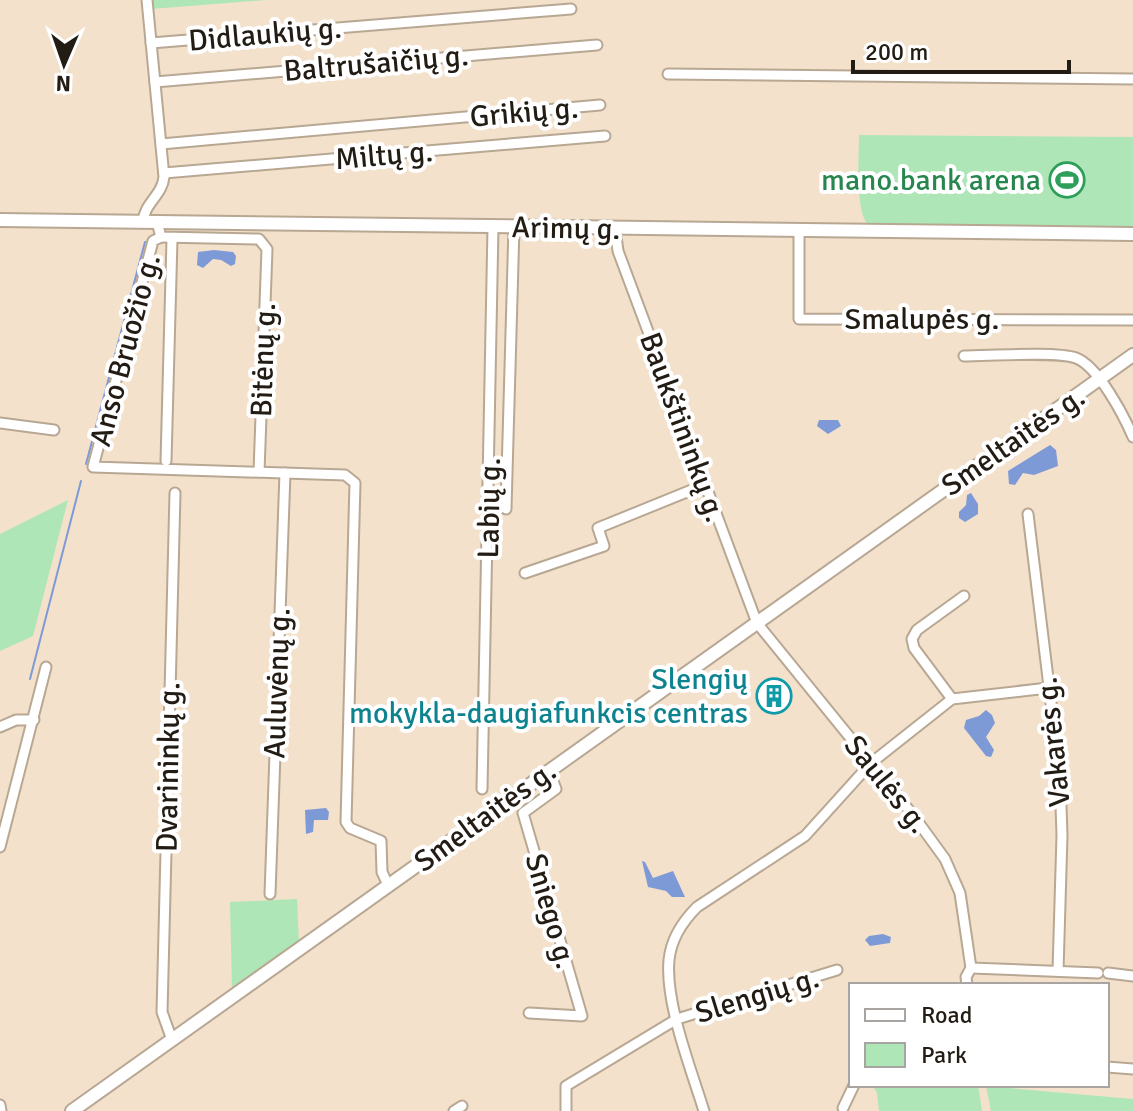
<svg xmlns="http://www.w3.org/2000/svg" width="1133" height="1111" viewBox="0 0 1133 1111" font-family="Signika,sans-serif">
<style>
.green{fill:#afe6b7}
.water{fill:#7e9ad6}
.lines{fill:none;stroke-linecap:round;stroke-linejoin:round}
.stream{stroke:#7e9ad6;stroke-width:2}
.minor-casing{stroke:#b8a793;stroke-width:13}
.major-casing{stroke:#b8a793;stroke-width:16}
.minor{stroke:#fff;stroke-width:9}
.major{stroke:#fff;stroke-width:12}
.labels{text-anchor:middle;stroke-width:8;stroke-linejoin:round;paint-order:stroke}
.street-label{font-size:30px;fill:#221c14;stroke:#fff}
.leisure-label{font-size:30px;fill:#27864d;stroke:#fff;text-anchor:end}
.culture-label{font-size:30px;fill:#0d838f;stroke:#fff;text-anchor:end}
</style>
<rect width="100%" height="100%" fill="#f3e1cc"/>
<g class="green">
<path d="M151,0H266L151,9Z"/>
<path d="M859,135L1133,137V229L868,225C855,210 859,158 859,135Z"/>
<path d="M68,500L33,636L0,651V534Z"/>
<path d="M297,899L299,943L232,991L230,902Z"/>
<path d="M872,1085H978L982,1111H879L877,1093Z"/>
<path d="M986,1086L1133,1099V1111H991Z"/>
</g>
<g class="water">
<path d="M214,250L233,252L236,256L235,264L231,266L221,260L213,259L203,268L197,265L198,252Z"/>
<path d="M819,420H838L841,426L828,434L817,426Z"/>
<path d="M1050,445L1056,450L1058,466L1034,475L1023,473L1015,485L1009,484L1008,471Z"/>
<path d="M971,493L978,504V514L965,522L959,518V512L966,505L967,495Z"/>
<path d="M986,710L992,715L995,723L986,737L994,750L991,757L986,756L964,728L966,720L979,716Z"/>
<path d="M326,808L329,812L328,820H314L313,832L306,834L305,810Z"/>
<path d="M642,861L645,862L653,878L673,871L685,897H672L666,891L648,887Z"/>
<path d="M883,934L891,937L890,943L870,946L865,940L869,936Z"/>
</g>
<g class="lines">
<g class="stream">
<path d="M86,464L145,242"/>
<path d="M30,679L81,481"/>
</g>
<defs>
<g id="minor">
<path d="M151,43L571,9"/>
<path d="M668,74L1133,79"/>
<path d="M155,82L597,45"/>
<path d="M161,144L600,105"/>
<path d="M164,173L605,136"/>
<path d="M143,222C144,203 162,196 164,177L147,0"/>
<path d="M157,222L161,237L259,239L267,249L259,472"/>
<path d="M615,229L618,251L757,623L913,815L945,859L960,893L971,968L966,977L967,985"/>
<path d="M799,230V319L1133,320"/>
<path d="M161,237L153,241L93,467L345,475L355,483L346,822L350,828L381,841L382,872L388,885"/>
<path d="M964,356C988,356 1056,351 1076,358C1098,366 1124,416 1133,437"/>
<path d="M0,423L54,430"/>
<path d="M166,461L172,239"/>
<path d="M506,509L514,227"/>
<path d="M1028,514L1060,777L1062,835L1058,971"/>
<path d="M525,573L604,546L598,528L704,485"/>
<path d="M952,699L914,648L912,639L917,630L964,596"/>
<path d="M0,727L16,720H34"/>
<path d="M482,789L493,227"/>
<path d="M0,847L46,667"/>
<path d="M270,894L285,473"/>
<path d="M971,968L1098,973"/>
<path d="M1108,973L1133,976"/>
<path d="M529,1013L582,1016L523,813L556,789L549,771"/>
<path d="M172,1040L162,1012L175,493"/>
<path d="M1107,1067L1133,1069"/>
<path d="M0,1105L1,1111"/>
<path d="M843,1108L854,1085"/>
<path d="M454,1111L462,1106"/>
<path d="M566,1111V1086L677,1019L837,970"/>
<path d="M704,1111C691,1069 665,1003 669,960C671,940 683,921 697,907L805,836L871,763L952,699L1048,688"/>
</g>
<g id="major">
<path d="M0,220L1133,234"/>
<path d="M72,1111L1133,355"/>
</g>
</defs>
<use href="#minor" class="minor-casing"/>
<use href="#major" class="major-casing"/>
<use href="#minor" class="minor"/>
<use href="#major" class="major"/>
</g>
<defs>
<symbol id="stadium-ring" viewBox="-11 -11 22 22"><circle r="9.5" fill="#fff" stroke="#2e9e5b" stroke-width="1.5"/><path d="M0-5a6.5 5 0 1 0 0 10a6.5 5 0 1 0 0-10ZM-3.5-1.8h7v3.6h-7Z" fill="#2e9e5b"/></symbol>
<symbol id="building-ring" viewBox="-11 -11 22 22"><circle r="9.5" fill="#fff" stroke="#0f9aa8" stroke-width="1.5"/><path d="M-4-6H4V6H1V3H-1V6H-4ZM-2.5-4.3h1.7v1.8h-1.7ZM.8-4.3h1.7v1.8H.8ZM-2.5-1h1.7V.8h-1.7ZM.8-1h1.7V.8H.8Z" fill="#0f9aa8"/></symbol>
</defs>
<g fill-rule="evenodd">
<use href="#stadium-ring" x="1047" y="160" width="40" height="40"/>
<use href="#building-ring" x="754" y="676" width="40" height="40"/>
</g>
<g class="labels">
<g class="street-label">
<text transform="translate(265 34) rotate(-5)" y="10">Didlaukių g.</text>
<text transform="translate(376 63) rotate(-5)" y="10">Baltrušaičių g.</text>
<text transform="translate(524 112) rotate(-5)" y="10">Grikių g.</text>
<text transform="translate(384 155) rotate(-5)" y="10">Miltų g.</text>
<text transform="translate(566 228) rotate(1)" y="10">Arimų g.</text>
<text x="922" y="329">Smalupės g.</text>
<text transform="translate(125 350) rotate(-75)" y="10">Anso Bruožio g.</text>
<text transform="translate(263 360) rotate(-88)" y="10">Bitėnų g.</text>
<text transform="translate(683 427) rotate(70)" y="10">Baukštininkų g.</text>
<text transform="translate(1013 441) rotate(-35)" y="10">Smeltaitės g.</text>
<text transform="translate(489 508) rotate(-89)" y="10">Labių g.</text>
<text transform="translate(277 683) rotate(-88)" y="10">Auluvėnų g.</text>
<text transform="translate(1053 742) rotate(-96)" y="10">Vakarės g.</text>
<text transform="translate(168 767) rotate(-89)" y="10">Dvarininkų g.</text>
<text transform="translate(887 784) rotate(51)" y="10">Saulės g.</text>
<text transform="translate(485 816) rotate(-36)" y="10">Smeltaitės g.</text>
<text transform="translate(551 911) rotate(74)" y="10">Sniego g.</text>
<text transform="translate(757 995) rotate(-17)" y="10">Slengių g.</text>
</g>
<g class="leisure-label">
<text x="1041" y="190">mano.bank arena</text>
</g>
<g class="culture-label">
<text x="748" y="689">Slengių<tspan x="748" dy="34">mokykla-daugiafunkcis centras</tspan></text>
</g>
</g>
<rect x="849" y="983" width="260" height="104" fill="#ffffff" stroke="#a7a4a1" stroke-width="2"/>
<rect x="865" y="1009" width="40" height="12" fill="#ffffff" stroke="#a7a4a1" stroke-width="2"/>
<text x="921" y="1023" font-size="24" fill="#221c14">Road</text>
<rect x="865" y="1043" width="40" height="24" fill="#afe6b7" stroke="#a7a4a1" stroke-width="2"/>
<text x="921" y="1063" font-size="24" fill="#221c14">Park</text>
<g transform="translate(64 64) rotate(182)" stroke="#ffffff" stroke-width="6" paint-order="stroke">
<path d="M0-6L14 30L0 20L-14 30Z" fill="#221c14"/>
<text y="-12" font-size="22" font-weight="bold" text-anchor="middle" fill="#221c14">N</text>
</g>
<path d="M853 60v12h216v-12" fill="none" stroke="#221c14" stroke-width="4"/>
<text x="865" y="60" font-size="24" fill="#221c14" stroke="#ffffff" stroke-width="6" paint-order="stroke">200 m</text>
</svg>
